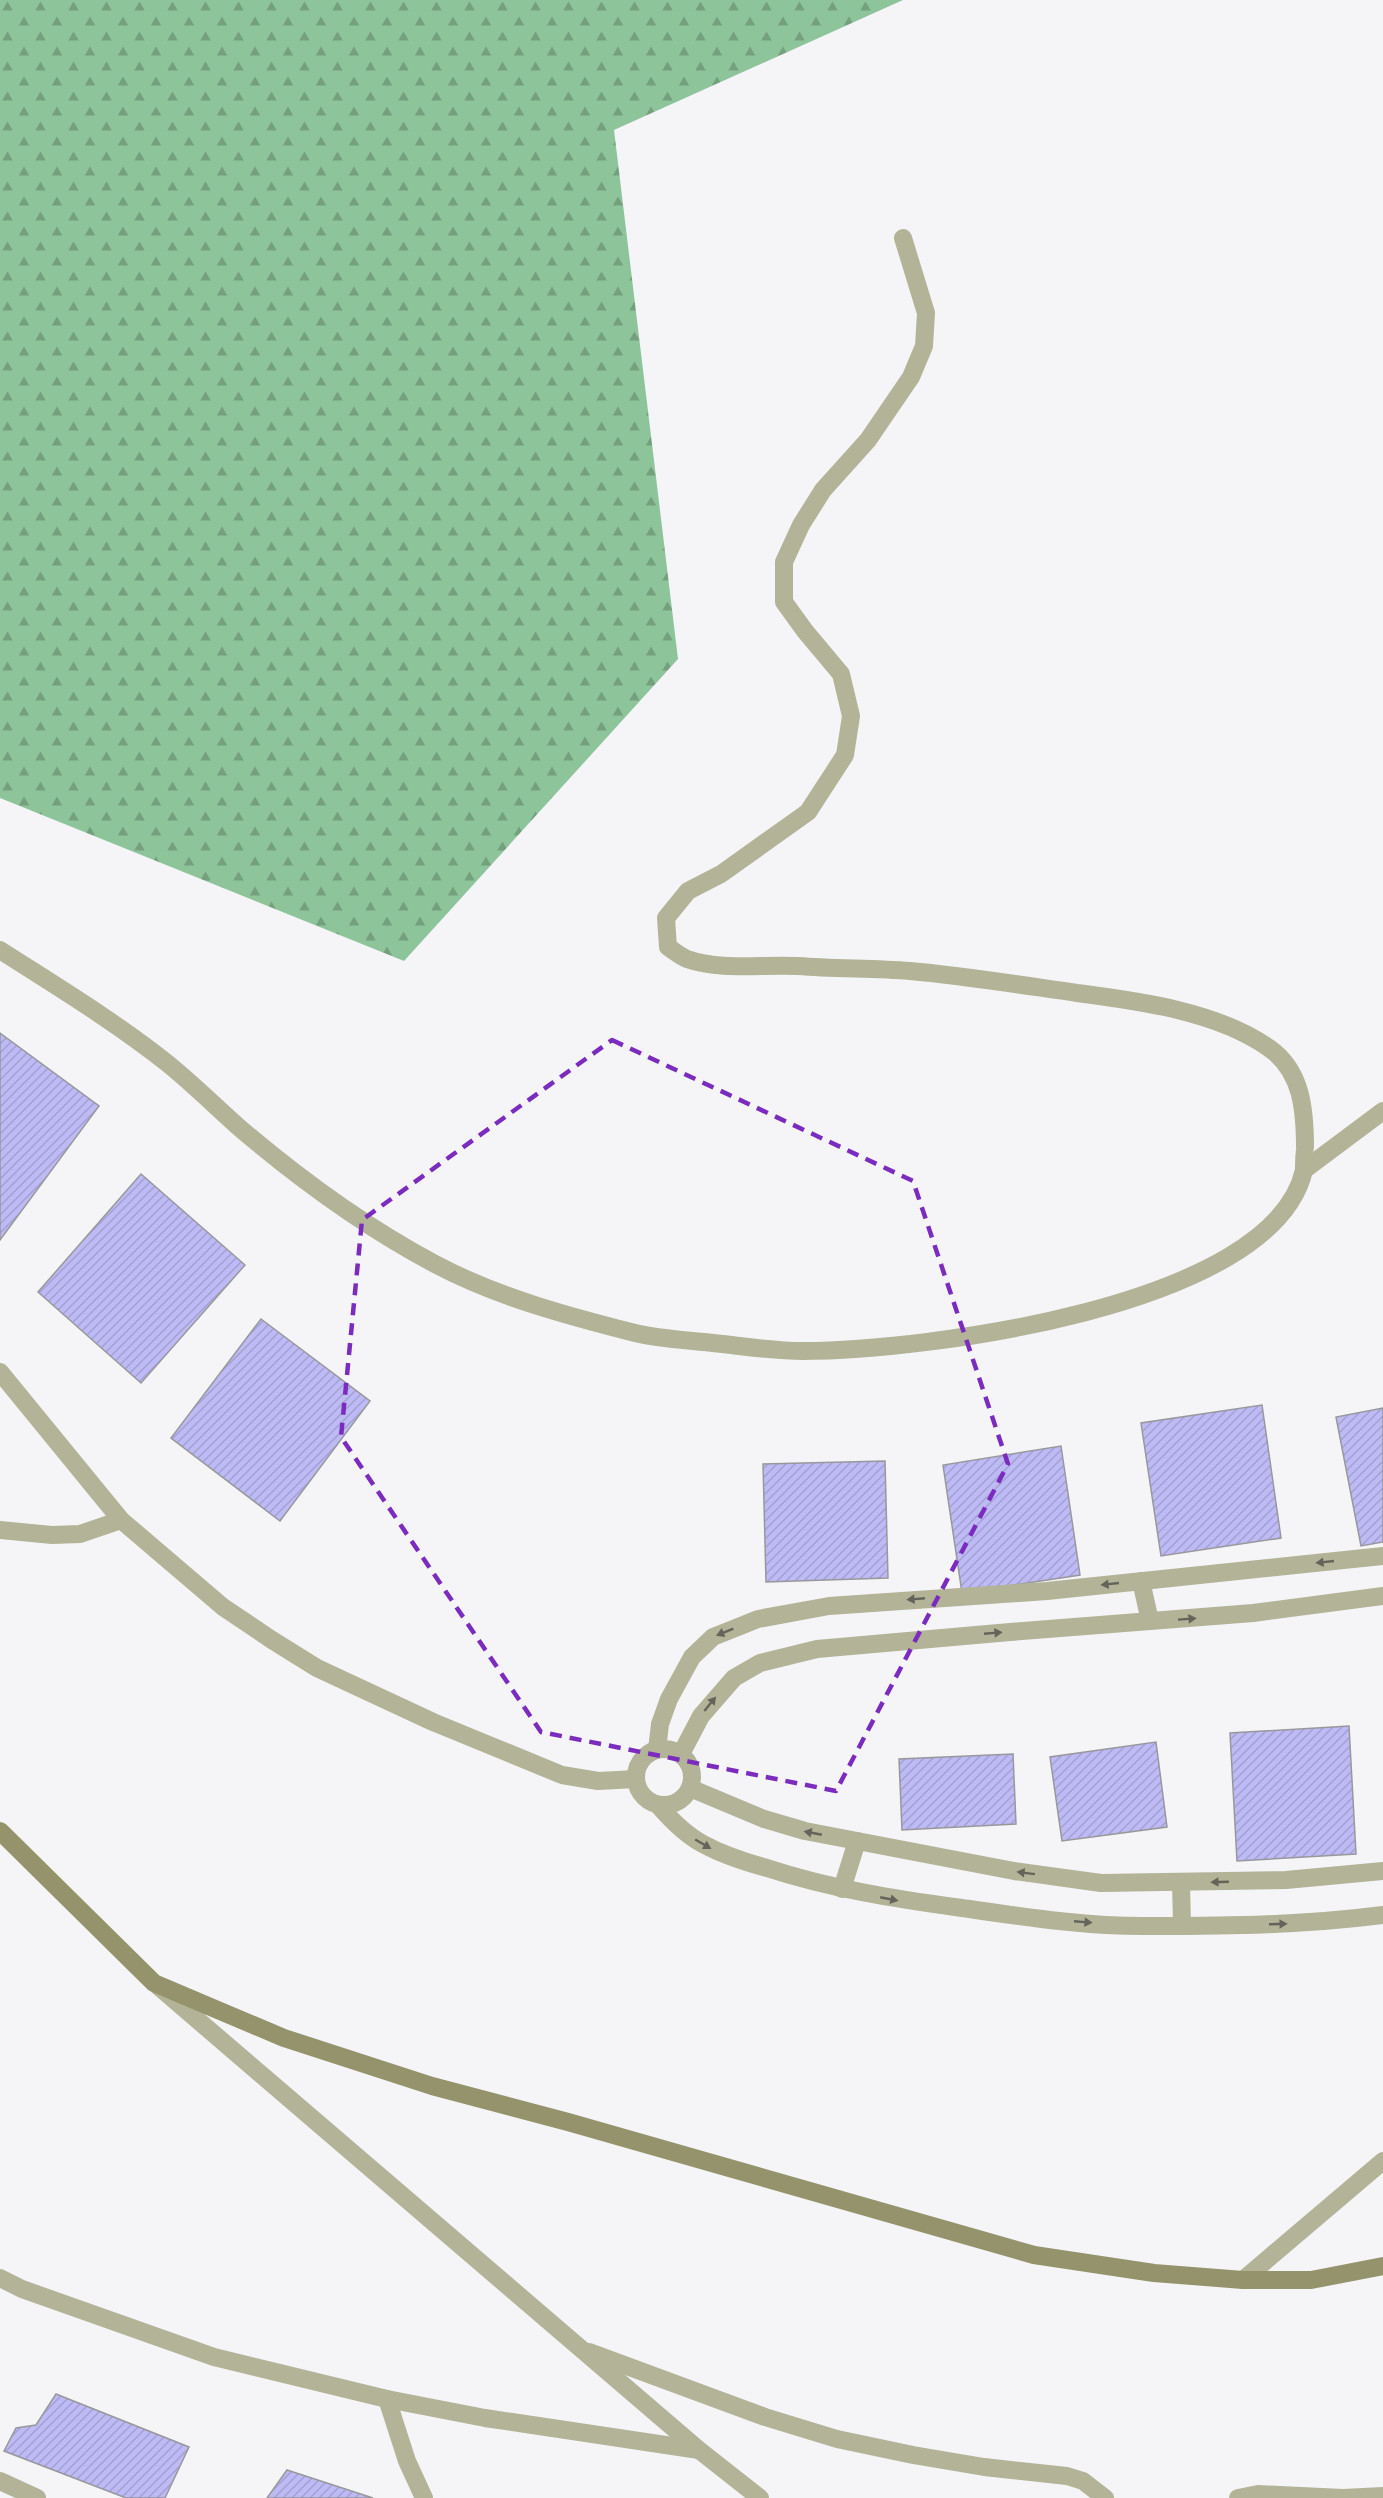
<svg xmlns="http://www.w3.org/2000/svg" width="1383" height="2498" viewBox="0 0 1383 2498" font-family="Inter,sans-serif">
<style>
.forest{fill:url(#forest-firs)}
.building{fill:url(#building-hatch);stroke:#98989c;stroke-width:1.5}
.lines{fill:none;stroke-linecap:round;stroke-linejoin:round}
.minor{stroke:#b3b398;stroke-width:18}
.secondary{stroke:#94936b;stroke-width:18}
.oneway{fill:#64645a}
.marked{fill:none;stroke:#7b2cbf;stroke-width:4.5;stroke-dasharray:12 8;stroke-linejoin:round}
</style>
<defs>
<pattern id="forest-firs" width="22" height="20" patternUnits="userSpaceOnUse" patternTransform="scale(1.5)"><rect width="22" height="20" fill="#8ec49a"/><path d="M5 1l3.5 6h-7zM16 11l3.5 6h-7z" fill="#74a07e"/></pattern>
<pattern id="building-hatch" width="6" height="6" patternUnits="userSpaceOnUse" patternTransform="scale(1.5)"><rect width="6" height="6" fill="#bdbaf5"/><path d="M-1 1l2-2M0 6l6-6M5 7l2-2" fill="none" stroke="#a3a0d2"/></pattern>
</defs>
<rect width="100%" height="100%" fill="#f5f5f8"/>
<path class="forest" d="M0,0H903L614,130L678,659L404,961L0,798Z"/>
<g class="building">
<path d="M0,1033L99,1106L0,1240Z"/>
<path d="M141,1174L245,1265L141,1383L38,1292Z"/>
<path d="M261,1319L370,1401L280,1521L171,1438Z"/>
<path d="M1262,1405L1281,1538L1161,1556L1141,1423Z"/>
<path d="M1383,1408V1542L1361,1546L1336,1417Z"/>
<path d="M1061,1446L1080,1575L962,1593L943,1465Z"/>
<path d="M885,1461L888,1578L766,1582L763,1464Z"/>
<path d="M1349,1726L1356,1854L1237,1861L1230,1733Z"/>
<path d="M1156,1742L1167,1827L1062,1841L1050,1757Z"/>
<path d="M1013,1754L1016,1824L902,1830L899,1759Z"/>
<path d="M56,2394L189,2447L165,2498H126L4,2451L16,2428L36,2425Z"/>
<path d="M287,2470L373,2498H267Z"/>
</g>
<g class="lines">
<g class="minor">
<path d="M0,950C56,986 114,1021 167,1063C193,1084 217,1108 242,1130C301,1180 367,1228 435,1264C497,1297 568,1316 635,1333C660,1339 687,1340 713,1343C742,1346 773,1351 802,1351C919,1351 1273,1308 1304,1170C1304,1169 1304,1149 1305,1148C1305,1110 1302,1071 1269,1048C1217,1011 1138,1001 1077,993C1021,985 966,976 910,971C873,968 836,969 798,966C763,964 721,971 687,959C680,956 674,951 668,947L666,918L688,891L721,874L808,812L845,755L851,716L841,674L805,631L784,602V562L801,525L823,490L868,440L911,377L924,346L926,313L903,238"/>
<path d="M1304,1170L1383,1111"/>
<path d="M0,1372L121,1520L223,1607L272,1640L317,1668L433,1722L562,1775L598,1781L636,1779"/>
<path d="M0,1530L52,1535L80,1534L121,1520"/>
<path d="M1141,1581L1150,1621"/>
<circle cx="664" cy="1777" r="28"/>
<path d="M657,1750L660,1724L669,1699L692,1657L713,1637L758,1619L829,1606L1047,1591L1383,1556"/>
<path d="M681,1754L701,1716L734,1678L760,1663L817,1649L1010,1632L1253,1613L1383,1596"/>
<path d="M690,1788L764,1819L805,1831L1014,1871L1101,1883L1286,1880L1383,1871"/>
<path d="M659,1806C672,1821 686,1835 703,1844C723,1855 745,1862 767,1868C831,1889 896,1899 962,1908C1025,1917 1089,1927 1152,1926C1229,1926 1306,1925 1383,1915"/>
<path d="M1181,1883L1182,1925"/>
<path d="M842,1889L857,1841"/>
<path d="M158,1986L699,2450L760,2498"/>
<path d="M0,2278L22,2289L214,2357L387,2399L485,2418L699,2450"/>
<path d="M1243,2280L1383,2161"/>
<path d="M589,2352L765,2417L837,2439L913,2455L984,2467L1067,2476L1083,2481L1105,2498"/>
<path d="M387,2399L407,2461L424,2498"/>
<path d="M0,2481L37,2498"/>
<path d="M1238,2498L1258,2494L1343,2498L1383,2496"/>
</g>
<path class="secondary" d="M0,1831L154,1983L284,2038L432,2086L568,2122L1034,2255L1154,2273L1243,2280H1311L1383,2266"/>
</g>
<defs><path id="oneway-solid" d="M-6-.8H1V-3.2L6.5 0L1 3.2V.8H-6Z" transform="scale(1.5)"/></defs>
<g class="oneway">
<use href="#oneway-solid" transform="translate(1325 1562) rotate(174)"/>
<use href="#oneway-solid" transform="translate(1110 1584) rotate(174)"/>
<use href="#oneway-solid" transform="translate(916 1599) rotate(175)"/>
<use href="#oneway-solid" transform="translate(1187 1619) rotate(-4)"/>
<use href="#oneway-solid" transform="translate(725 1632) rotate(158)"/>
<use href="#oneway-solid" transform="translate(993 1633) rotate(-5)"/>
<use href="#oneway-solid" transform="translate(710 1704) rotate(-51)"/>
<use href="#oneway-solid" transform="translate(813 1833) rotate(-169)"/>
<use href="#oneway-solid" transform="translate(703 1844) rotate(30)"/>
<use href="#oneway-solid" transform="translate(1026 1873) rotate(-173)"/>
<use href="#oneway-solid" transform="translate(1220 1882) rotate(178)"/>
<use href="#oneway-solid" transform="translate(889 1899) rotate(11)"/>
<use href="#oneway-solid" transform="translate(1083 1922) rotate(5)"/>
<use href="#oneway-solid" transform="translate(1278 1924) rotate(-2)"/>
</g>
<path class="marked" d="M612,1040L913,1181L1008,1464L836,1791L541,1732L341,1437L362,1220Z"/>
</svg>
